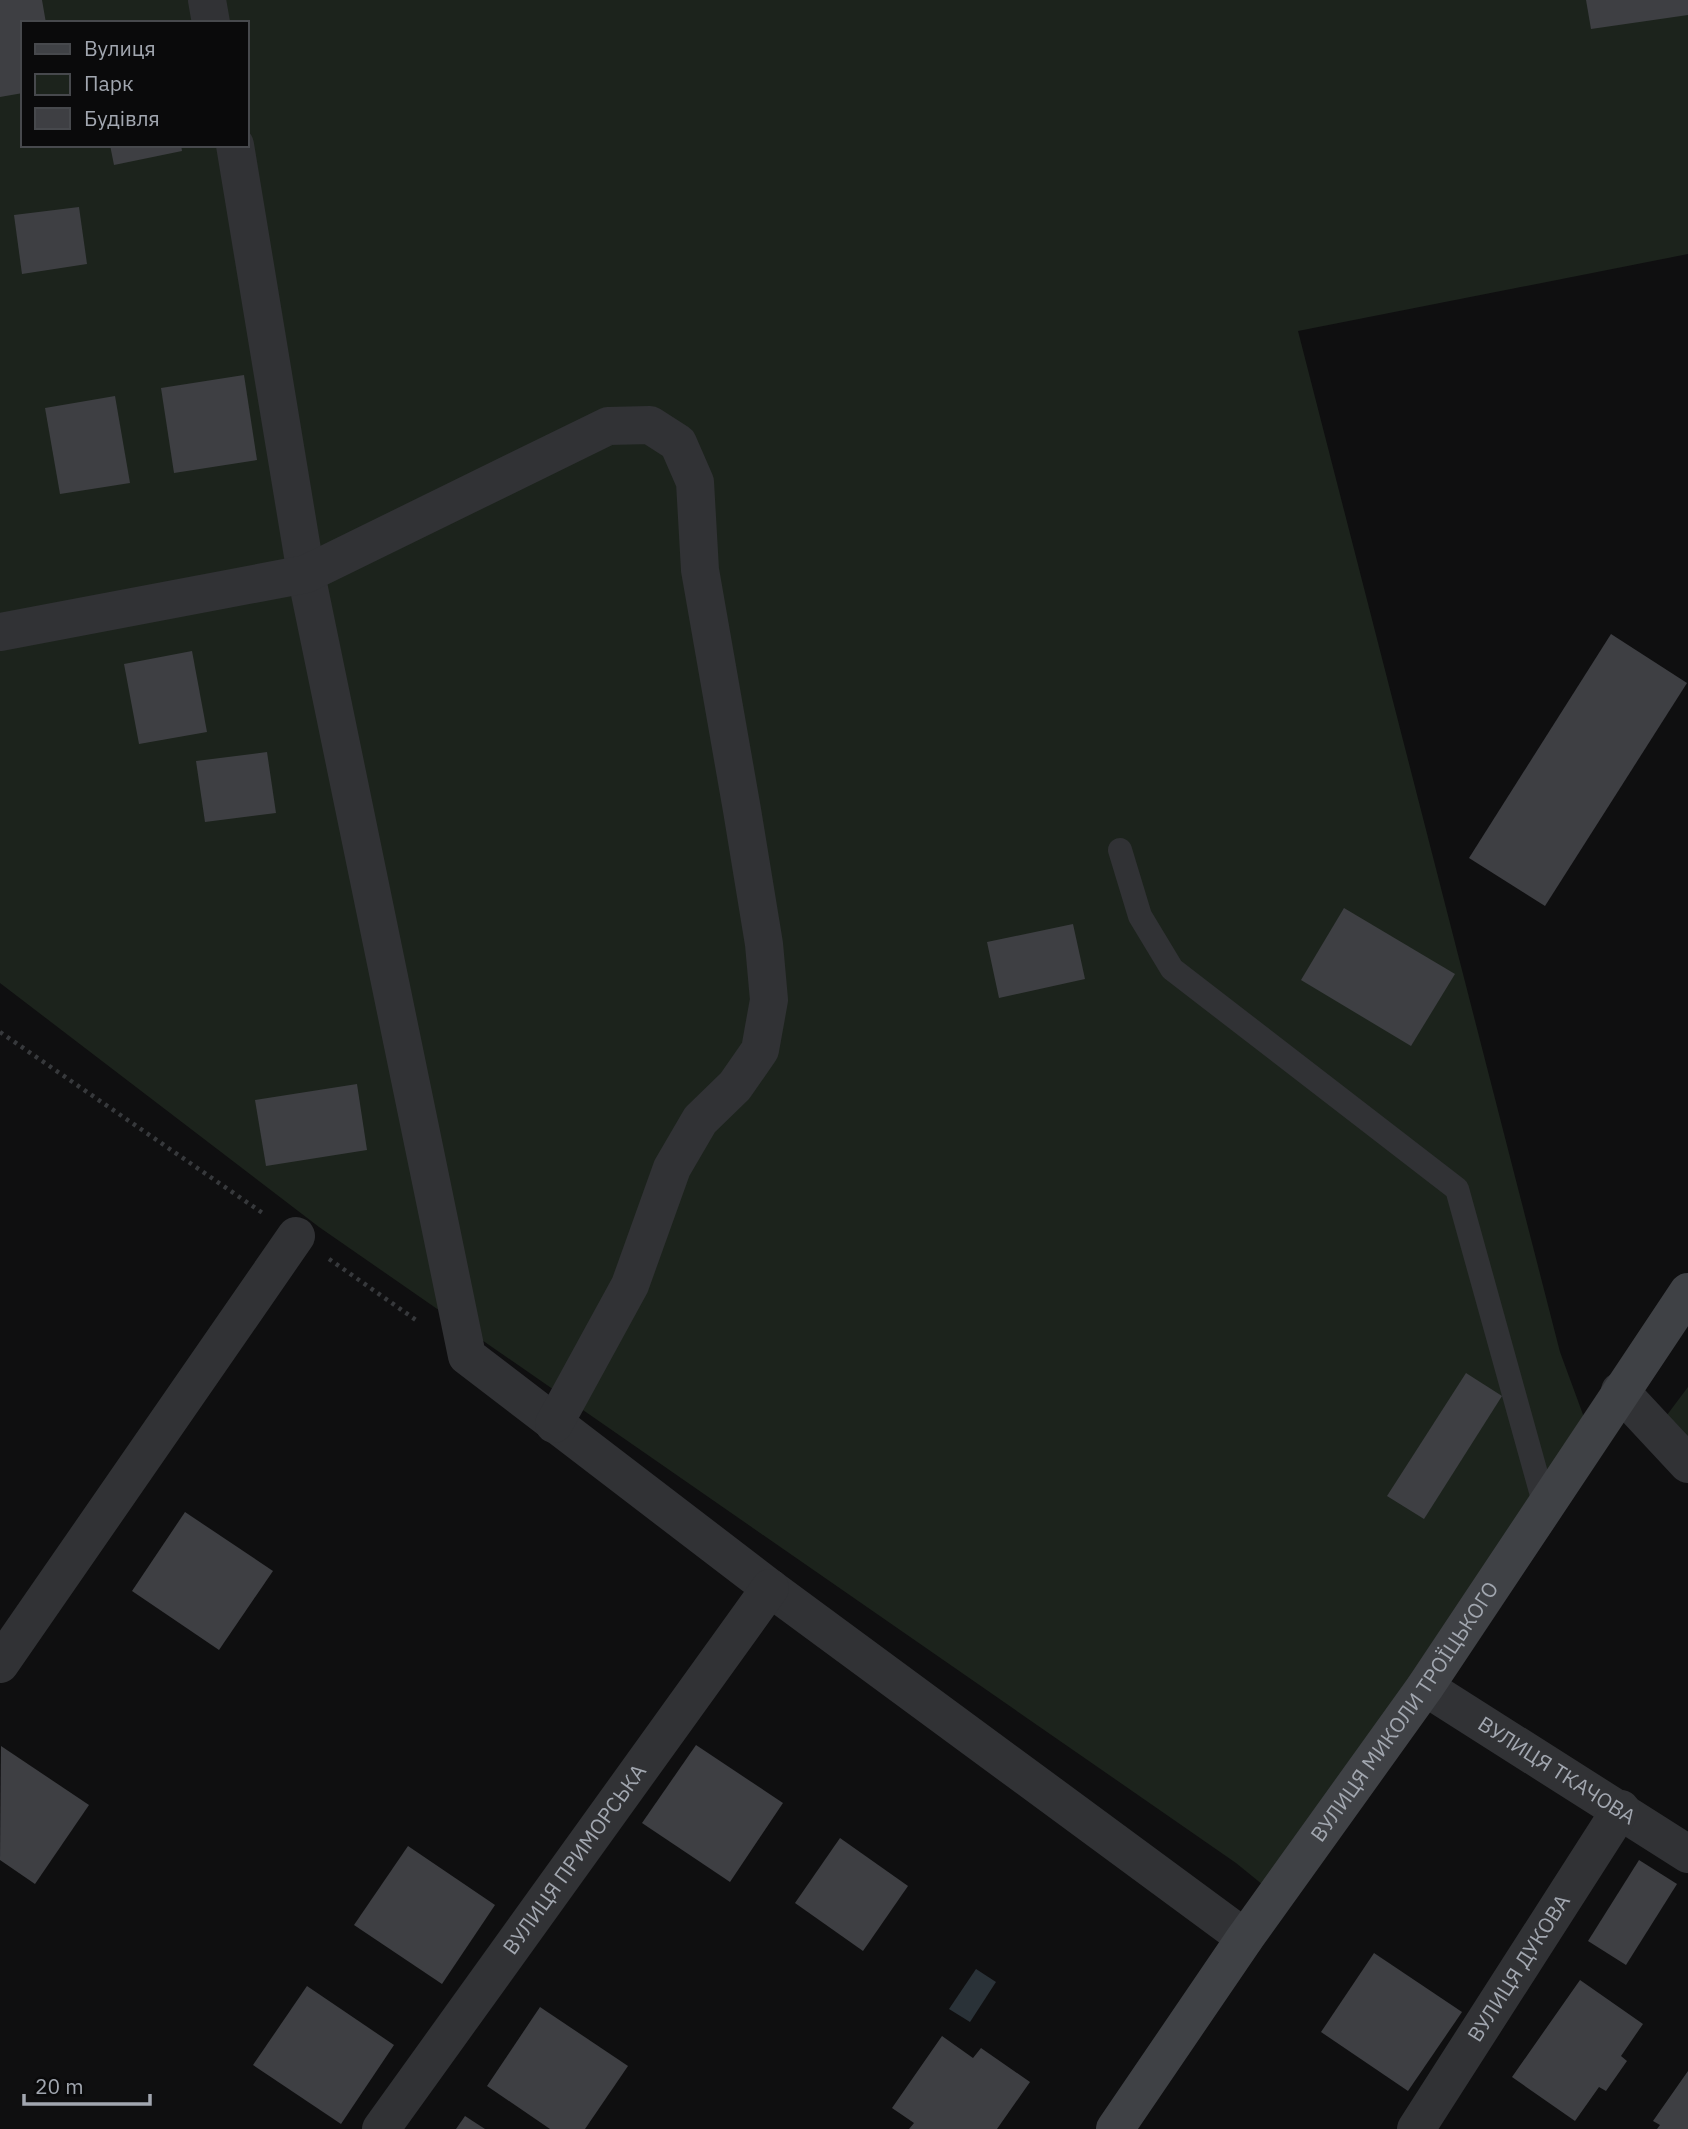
<svg xmlns="http://www.w3.org/2000/svg" width="1688" height="2129" viewBox="0 0 1688 2129" font-family="'IBM Plex Sans',sans-serif">
<style>
.green{fill:#1c231c;fill-rule:evenodd}
.water{fill:#2a3238}
.building{fill:#3e3f43}
.lines{fill:none;stroke-linecap:round;stroke-linejoin:round}
.path{stroke:#37393c;stroke-width:4.5;stroke-dasharray:3.5 5;stroke-linecap:butt}
.lane{stroke:#313235;stroke-width:24}
.street{stroke:#313235;stroke-width:38}
.secondary{stroke:#3f4145;stroke-width:38}
.labels{text-anchor:middle;stroke-width:5;stroke-linejoin:round;paint-order:stroke}
.street-label{font-size:21px;fill:#a2a7b0;stroke:#0a0a0b}
</style>
<rect width="100%" height="100%" fill="#0f0f10"/>
<g class="green">
<path d="M0,0H1688V254L1298,331L1560,1352L1585,1420L1278,1897L1236,1863L319,1227L0,983ZM23,23H247V145H23Z"/>
<path d="M1688,1387V1473L1649,1439Z"/>
</g>
<path class="water" d="M976,1969L996,1982L970,2022L949,2009Z"/>
<g class="building">
<path d="M0,0H42L46,23H23V93L0,97Z"/>
<path d="M1586,0H1688V15L1591,29Z"/>
<path d="M110,145H181L182,151L114,165Z"/>
<path d="M79,207L87,264L22,274L14,215Z"/>
<path d="M244,375L257,460L174,473L161,388Z"/>
<path d="M115,396L130,483L60,494L45,408Z"/>
<path d="M1611,634L1687,683L1545,906L1469,858Z"/>
<path d="M192,651L207,732L139,744L124,664Z"/>
<path d="M267,752L276,813L205,822L196,761Z"/>
<path d="M1344,908L1455,974L1411,1046L1301,980Z"/>
<path d="M1073,924L1085,979L999,998L987,942Z"/>
<path d="M357,1084L367,1150L266,1166L255,1100Z"/>
<path d="M1466,1373L1502,1396L1424,1519L1387,1496Z"/>
<path d="M185,1512L273,1571L219,1650L132,1591Z"/>
<path d="M696,1745L783,1803L730,1882L642,1823Z"/>
<path d="M1,1746L89,1805L35,1884L0,1860Z"/>
<path d="M840,1838L908,1886L863,1951L795,1903Z"/>
<path d="M408,1846L495,1905L442,1984L354,1925Z"/>
<path d="M1639,1860L1677,1884L1626,1965L1588,1941Z"/>
<path d="M1374,1953L1462,2012L1408,2091L1321,2032Z"/>
<path d="M1580,1980L1643,2024L1621,2056L1627,2061L1606,2091L1599,2087L1575,2121L1512,2077Z"/>
<path d="M307,1986L394,2045L341,2124L253,2065Z"/>
<path d="M540,2007L628,2066L585,2129H550L487,2086Z"/>
<path d="M942,2036L973,2058L981,2048L1030,2082L997,2129H909L914,2123L892,2108Z"/>
<path d="M1688,2071V2129H1657L1660,2125L1653,2121Z"/>
<path d="M465,2116L485,2129H456Z"/>
</g>
<g class="lines">
<g class="path">
<path d="M0,1032L264,1214"/>
<path d="M329,1259L416,1320"/>
</g>
<path class="lane" d="M1120,850L1140,916L1172,969L1457,1189L1545,1506"/>
<g class="street">
<path d="M207,0L211,23"/>
<path d="M235,145L306,574L467,1356L770,1588L1245,1938"/>
<path d="M0,632L306,574L608,426L650,425L678,443L695,482L700,570L742,810L764,944L769,1000L760,1050L735,1086L700,1120L672,1168L630,1285L554,1424"/>
<path d="M1620,1391L1688,1464"/>
<path d="M0,1664L296,1236"/>
<path id="s1" d="M1425,1687L1688,1854"/>
<path id="s2" d="M381,2129L770,1588"/>
<path id="s3" d="M1416,2129L1621,1809"/>
</g>
<path class="secondary" id="s4" d="M1115,2129L1245,1938L1425,1687L1688,1292"/>
</g>
<g class="labels">
<g class="street-label">
<text dy="7" stroke="none"><textPath href="#s4" startOffset="508">ВУЛИЦЯ МИКОЛИ ТРОЇЦЬКОГО</textPath></text>
<text dy="7" stroke="none"><textPath href="#s1" startOffset="156">ВУЛИЦЯ ТКАЧОВА</textPath></text>
<text dy="7" stroke="none"><textPath href="#s2" startOffset="332">ВУЛИЦЯ ПРИМОРСЬКА</textPath></text>
<text dy="7" stroke="none"><textPath href="#s3" startOffset="191">ВУЛИЦЯ ДУКОВА</textPath></text>
</g>
</g>
<rect x="21" y="21" width="228" height="126" fill="#0a0a0b" stroke="#47494d" stroke-width="2"/>
<rect x="35" y="44" width="35" height="10" fill="#3f4145" stroke="#47494d" stroke-width="2"/>
<text x="84" y="56" font-size="21" fill="#a2a7b0">Вулиця</text>
<rect x="35" y="74" width="35" height="21" fill="#1c231c" stroke="#47494d" stroke-width="2"/>
<text x="84" y="91" font-size="21" fill="#a2a7b0">Парк</text>
<rect x="35" y="108" width="35" height="21" fill="#3e3f43" stroke="#47494d" stroke-width="2"/>
<text x="84" y="126" font-size="21" fill="#a2a7b0">Будівля</text>
<path d="M24 2094v10h126v-10" fill="none" stroke="#a2a7b0" stroke-width="3.5"/>
<text x="35" y="2094" font-size="21" fill="#a2a7b0" stroke="#0a0a0b" stroke-width="5" paint-order="stroke">20 m</text>
</svg>
